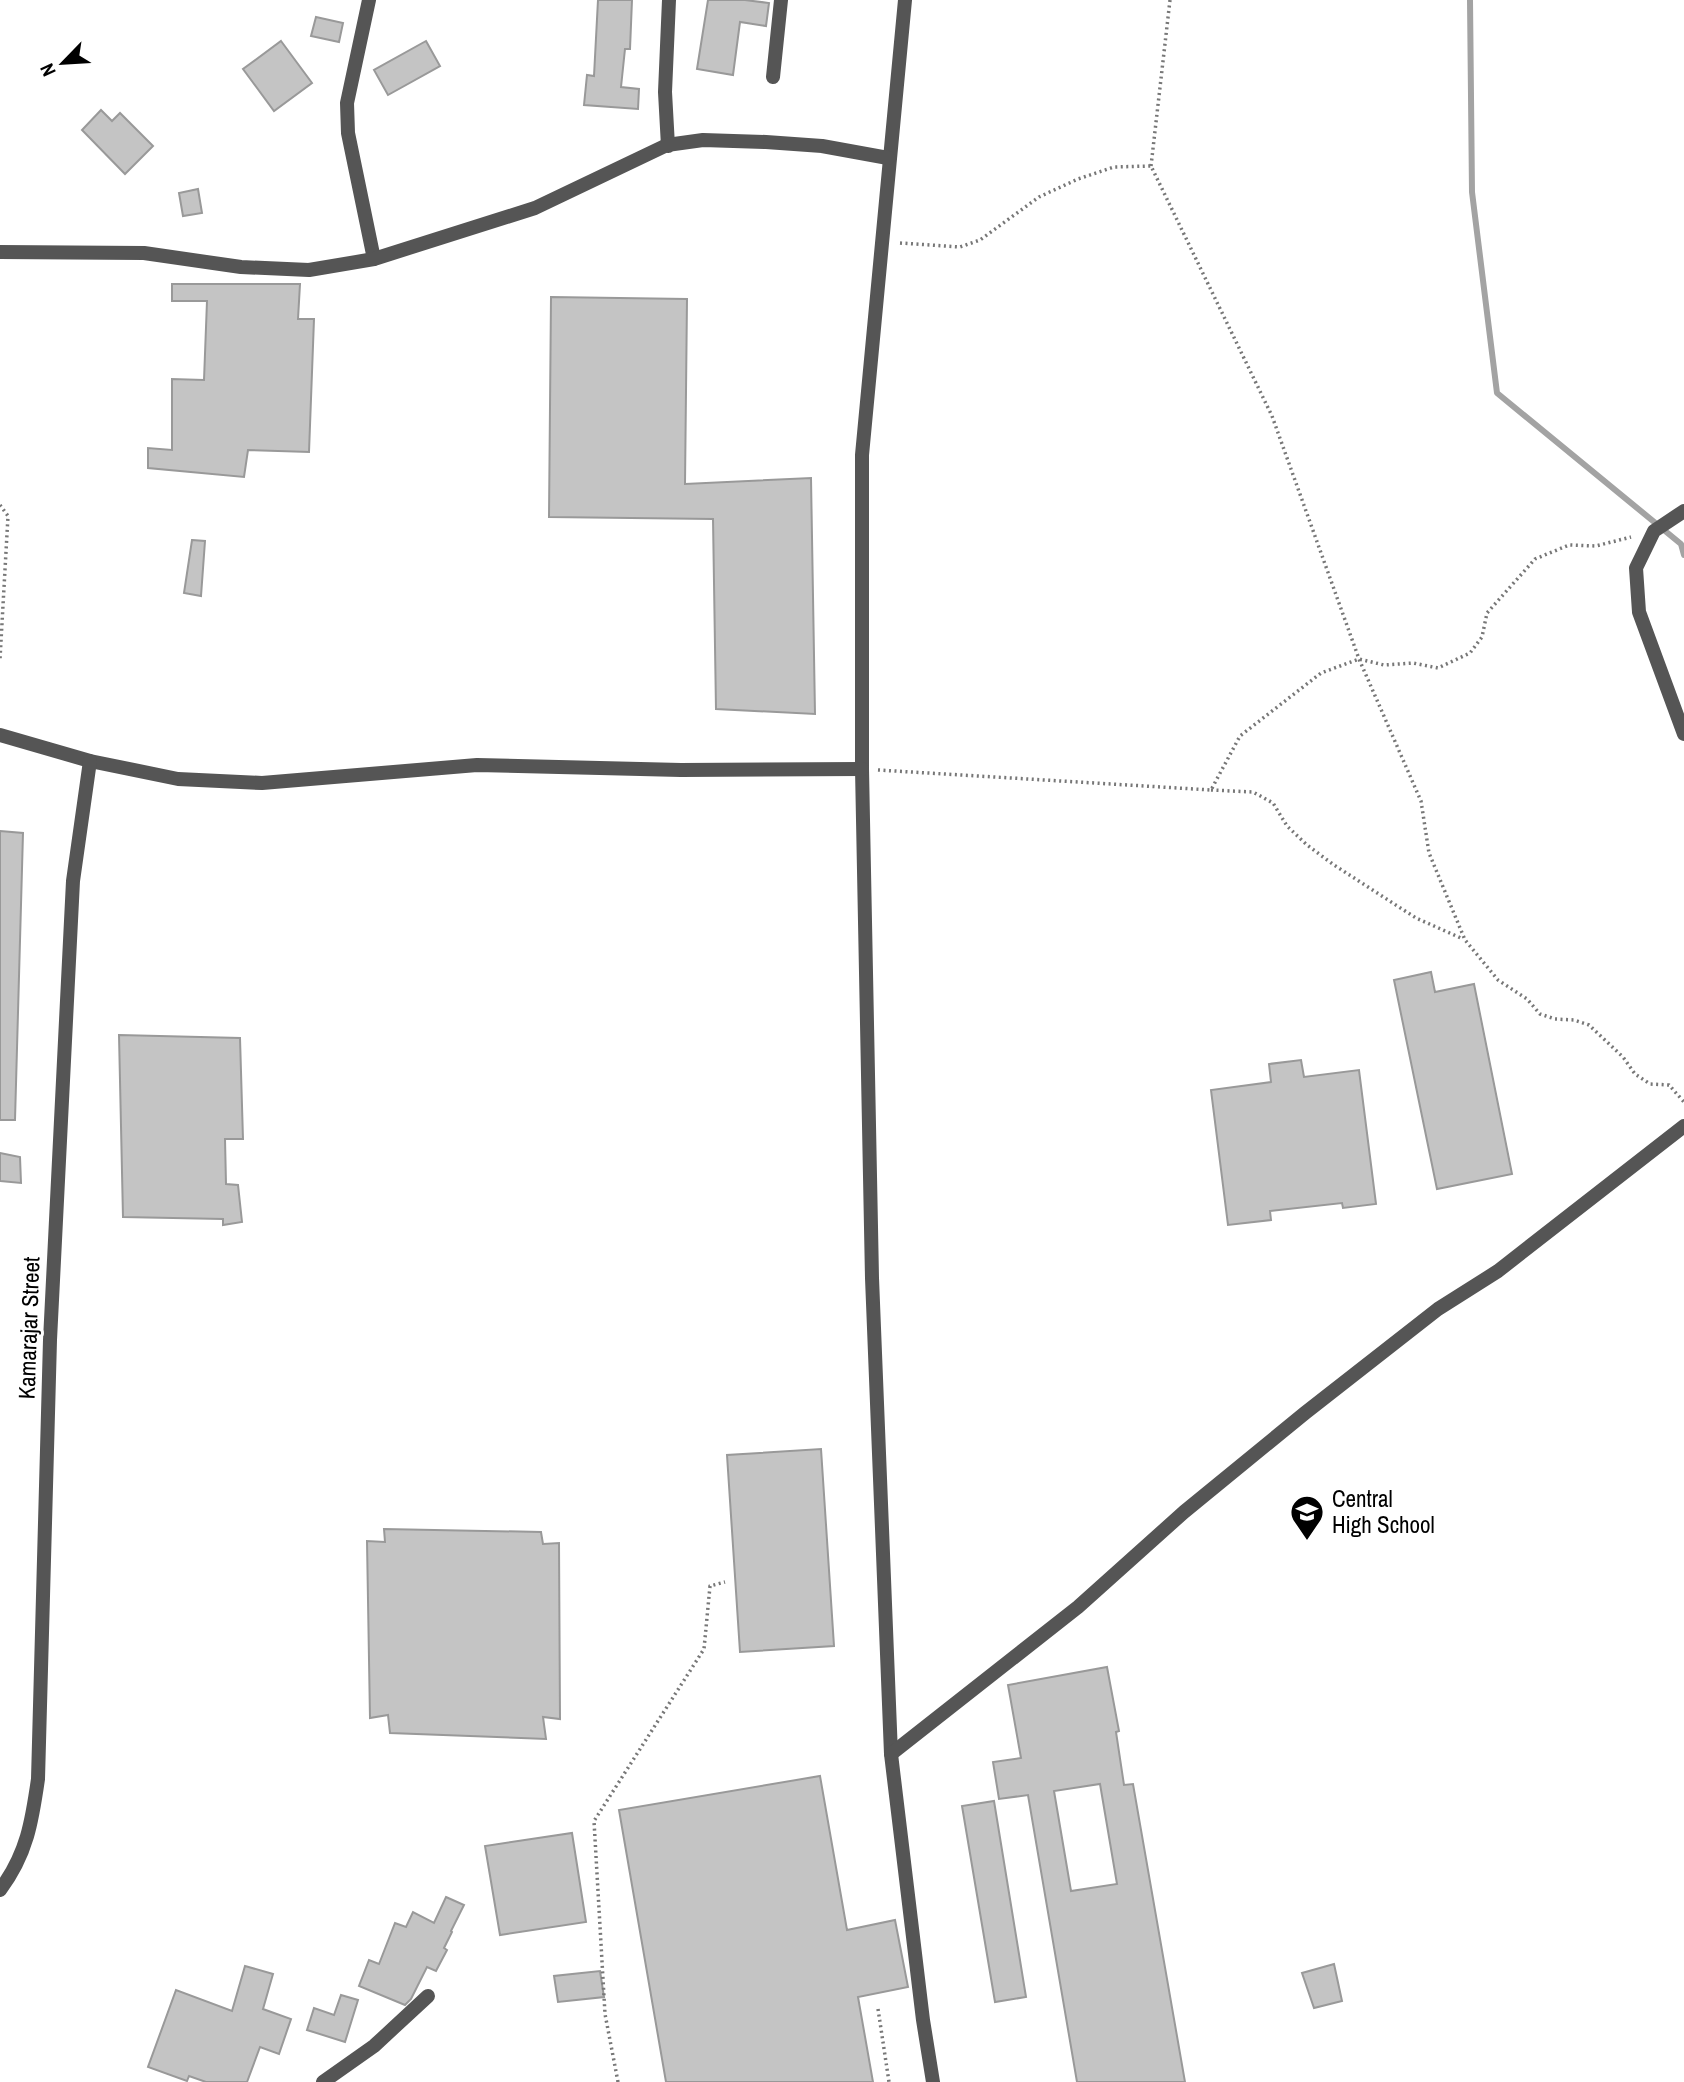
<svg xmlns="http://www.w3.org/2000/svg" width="1684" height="2082" viewBox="0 0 1684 2082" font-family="'Archivo Narrow',sans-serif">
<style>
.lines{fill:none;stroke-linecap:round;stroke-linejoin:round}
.stream{stroke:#a3a3a3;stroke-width:6}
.building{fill:#c4c4c4;stroke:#999;stroke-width:2;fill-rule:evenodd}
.path{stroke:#777;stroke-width:3.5;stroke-dasharray:2 3.5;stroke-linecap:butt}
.street{stroke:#555;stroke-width:14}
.labels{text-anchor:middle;stroke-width:6;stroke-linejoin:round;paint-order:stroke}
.street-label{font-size:23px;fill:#000;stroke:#fff}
.poi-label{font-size:23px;fill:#000;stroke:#fff;text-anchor:start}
</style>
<rect width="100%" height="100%" fill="#fff"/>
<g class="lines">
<path class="stream" d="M1470,0L1472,192L1497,393L1681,544L1684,555"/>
</g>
<g class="building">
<path d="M598,0H632L630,49H625L621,87L639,89L638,109L584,105L587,75L594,76Z"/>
<path d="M708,0H745L769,3L766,26L740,22L733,75L697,69Z"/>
<path d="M316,17L343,23L339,42L311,36Z"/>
<path d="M281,41L312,83L274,111L243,69Z"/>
<path d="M426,41L440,66L388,95L374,70Z"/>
<path d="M101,110L112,121L120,113L153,146L125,174L82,130Z"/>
<path d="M198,189L202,213L183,216L179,193Z"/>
<path d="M172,284H300L298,319H314L309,452L248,450L244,477L148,468V448L172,450V379L204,380L207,301H172Z"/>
<path d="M551,297L687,299L685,484L811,478L815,714L716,709L713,519L549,517Z"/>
<path d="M192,540L205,541L201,596L184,593Z"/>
<path d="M0,831L23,833L15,1120H0Z"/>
<path d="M1431,972L1435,992L1474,984L1512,1174L1437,1189L1394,980Z"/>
<path d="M119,1035L240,1038L243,1139H225L226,1184L238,1185L242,1222L223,1225V1219L123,1217Z"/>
<path d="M1301,1060L1304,1077L1359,1070L1376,1204L1343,1208L1342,1203L1270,1211L1271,1220L1228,1225L1211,1090L1271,1082L1269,1064Z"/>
<path d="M0,1153L20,1157L21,1183L0,1181Z"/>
<path d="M821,1449L834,1646L740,1652L727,1455Z"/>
<path d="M384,1529L541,1532L543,1544L559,1543L560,1719L543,1717L546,1739L390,1733L388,1715L370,1718L367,1541L385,1542Z"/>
<path d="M1107,1667L1119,1731L1116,1732L1124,1785L1133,1784L1185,2082H1077L1028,1795L999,1799L993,1762L1021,1758L1008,1685ZM1100,1784L1117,1884L1071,1891L1054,1791Z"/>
<path d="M820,1776L847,1930L895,1920L908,1987L858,1997L873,2082H666L619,1810Z"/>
<path d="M994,1801L1026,1997L995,2002L962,1806Z"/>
<path d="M572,1833L586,1922L500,1935L485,1846Z"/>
<path d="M446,1897L464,1905L451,1931L452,1932L444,1948L447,1950L436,1971L427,1967L411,1999L405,2005L359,1986L369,1960L379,1964L395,1923L406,1927L413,1912L434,1923Z"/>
<path d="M1334,1964L1342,2001L1314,2008L1302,1973Z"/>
<path d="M245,1966L273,1974L263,2009L291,2019L279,2054L260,2047L247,2082H206L189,2076L187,2081L148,2067L176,1990L232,2011Z"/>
<path d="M600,1971L604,1997L558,2002L554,1976Z"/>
<path d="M341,1995L358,2000L345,2042L307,2030L314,2008L334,2015Z"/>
</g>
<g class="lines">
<g class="path">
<path d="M1151,166L1170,0"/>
<path d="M900,243L960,247L980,240L1039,197L1078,179L1114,167L1151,166L1272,416L1359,659L1421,801L1429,853L1465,940L1498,980L1527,999L1540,1014L1555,1019L1574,1020L1589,1025L1623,1057L1635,1074L1650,1084L1669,1085L1684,1102"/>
<path d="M0,505L8,516L0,659"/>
<path d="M878,770L1211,790L1240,736L1321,673L1359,659L1384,665L1413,663L1438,668L1470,653L1482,637L1487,613L1535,559L1569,545L1596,546L1631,537"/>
<path d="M1211,790L1253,792L1273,803L1287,826L1307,845L1334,865L1416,918L1463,939"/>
<path d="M878,2009L889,2082"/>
<path d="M618,2082L605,2014L594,1821L704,1649L710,1586L725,1582"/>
</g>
<g class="street">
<path d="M369,0L347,103L348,133L374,259"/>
<path d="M905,0L862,455V769L872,1278L891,1754L923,2020L933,2082"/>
<path d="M773,77L781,0"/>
<path d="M668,146L665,92L669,0"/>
<path d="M0,252L144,253L241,267L309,270L374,259L535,208L667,145L703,140L766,142L822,146L888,158"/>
<path d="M1684,511L1654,531L1636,568L1639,612L1684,734"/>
<path d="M0,735L90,761L178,779L262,783L477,765L681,770L862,769"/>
<path d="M891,1754L1078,1607L1184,1512L1305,1413L1438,1309L1498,1271L1684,1126"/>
<path d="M0,1890C27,1854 32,1821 38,1779L50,1340L73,881L90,761"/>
<path d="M323,2082L374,2046L428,1996"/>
</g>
</g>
<defs>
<symbol id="school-pin" viewBox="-11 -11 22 30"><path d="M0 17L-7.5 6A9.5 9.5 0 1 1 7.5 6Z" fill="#000" stroke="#fff"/><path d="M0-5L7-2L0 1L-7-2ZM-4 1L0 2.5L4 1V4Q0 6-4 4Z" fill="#fff"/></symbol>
</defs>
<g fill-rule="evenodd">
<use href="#school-pin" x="1288" y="1493" width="38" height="52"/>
</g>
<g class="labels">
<g class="street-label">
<text transform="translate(29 1328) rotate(-88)" y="8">Kamarajar Street</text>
</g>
<g class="poi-label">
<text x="1332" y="1507">Central<tspan x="1332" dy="26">High School</tspan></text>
</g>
</g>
<g transform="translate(63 63) rotate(245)" stroke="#ffffff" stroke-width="5" paint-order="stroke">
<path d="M0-5L12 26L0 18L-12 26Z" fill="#000000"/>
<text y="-10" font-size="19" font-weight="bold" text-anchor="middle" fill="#000000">N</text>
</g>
</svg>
